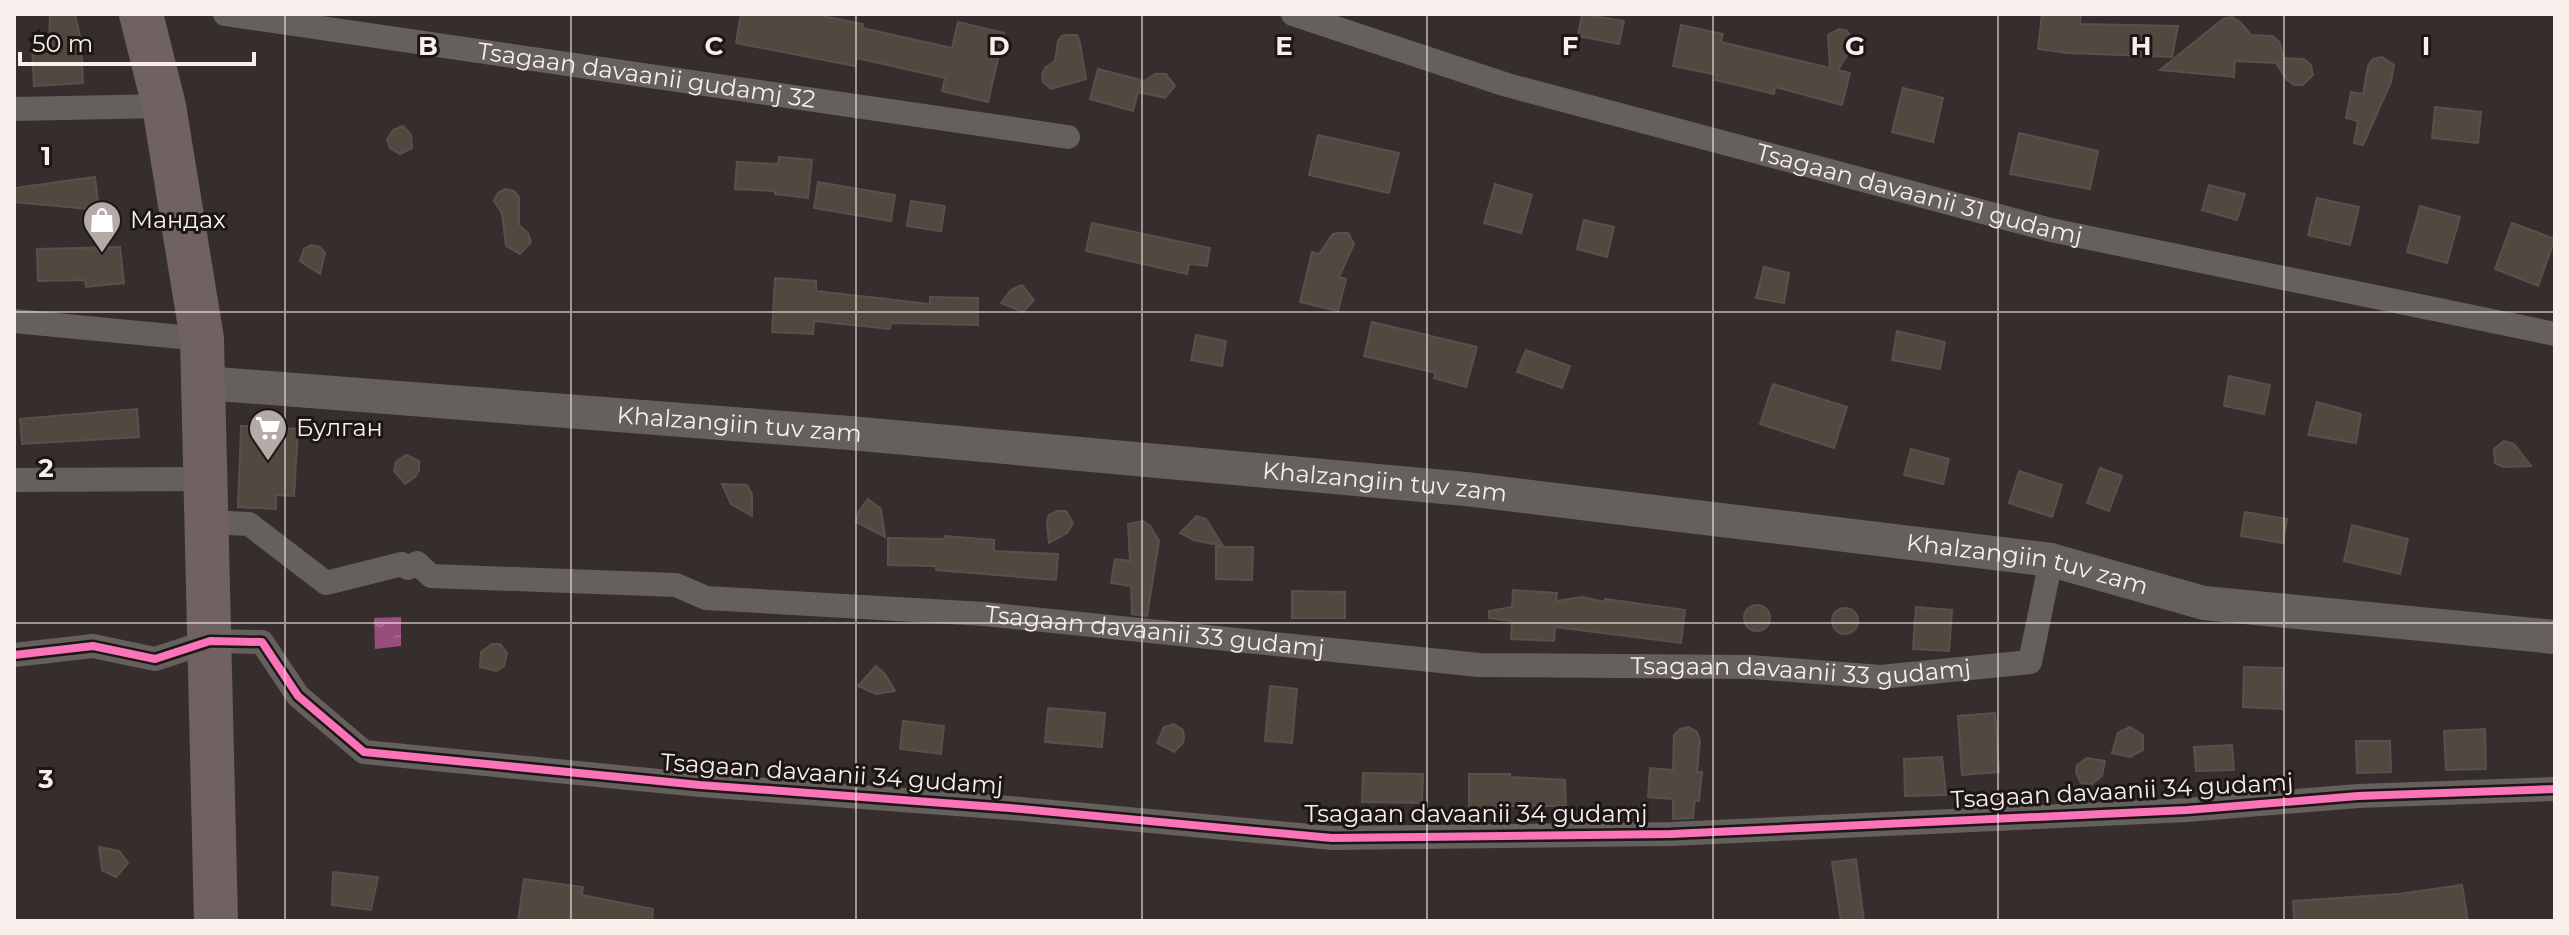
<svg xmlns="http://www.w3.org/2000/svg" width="2569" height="935" viewBox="0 0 2569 935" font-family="Montserrat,sans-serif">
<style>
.water{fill:url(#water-ripples)}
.building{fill:#524840;stroke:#57514e;stroke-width:2}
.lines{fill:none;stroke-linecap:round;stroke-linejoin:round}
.street{stroke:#655f5d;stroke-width:24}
.secondary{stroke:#655f5d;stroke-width:34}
.highway{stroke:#706162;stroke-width:44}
.cycleway-casing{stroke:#1c1614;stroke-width:13}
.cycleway{stroke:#fb73b8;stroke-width:8}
.grid{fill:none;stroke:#f8efec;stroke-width:2;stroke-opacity:0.55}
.labels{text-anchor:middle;stroke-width:6;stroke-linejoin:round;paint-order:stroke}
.street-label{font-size:24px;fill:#f8efec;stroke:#1c1614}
.poi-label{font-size:24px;fill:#f8efec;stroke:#1c1614;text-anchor:start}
.grid-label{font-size:26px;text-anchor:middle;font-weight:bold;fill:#f8efec;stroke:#1c1614;stroke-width:6;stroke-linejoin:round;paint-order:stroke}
</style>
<defs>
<pattern id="water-ripples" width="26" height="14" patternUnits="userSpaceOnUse" patternTransform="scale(2)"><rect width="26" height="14" fill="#974e7d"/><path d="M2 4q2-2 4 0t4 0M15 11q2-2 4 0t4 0" fill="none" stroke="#a66890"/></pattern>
</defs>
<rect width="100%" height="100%" fill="#352e2c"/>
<path class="water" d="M401,617V646L375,649L374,618Z"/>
<g class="building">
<path d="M50,14H75L81,42L83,83L34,86L32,47L49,46Z"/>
<path d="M741,14H812L863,24L862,28L952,48L958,22L1004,33L988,102L942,91L945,78L857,58L855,66L736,43Z"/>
<path d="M1582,14L1624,21L1619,44L1578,36Z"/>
<path d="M2042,14H2081L2080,24L2178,26L2172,57L2068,53L2038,49Z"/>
<path d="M2232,17L2240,22L2251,35L2273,36L2280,43L2283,58L2304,59L2311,65L2313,75L2303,85H2294L2287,80L2276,63L2235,61L2234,77L2160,70L2223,19Z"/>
<path d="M1681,25L1723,34L1721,42L1830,68L1828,35L1839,29L1847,31L1855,42L1838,70L1850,73L1842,105L1775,87L1774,94L1741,86L1715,80L1717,75L1673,66Z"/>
<path d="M1067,35H1077L1080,43L1086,79L1051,89L1043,82L1042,74L1046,67L1055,61L1058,41L1062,36Z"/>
<path d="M2382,57L2394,65L2391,82L2363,145L2354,143L2358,121L2346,118L2351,92L2363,94L2368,66L2373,59Z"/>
<path d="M1098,69L1141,80L1140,84L1155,74H1166L1175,86L1165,98L1138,92L1133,111L1090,99Z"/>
<path d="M1903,88L1943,98L1933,142L1892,132Z"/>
<path d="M2435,107L2481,112L2478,143L2432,138Z"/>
<path d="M403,126L411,135L412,148L400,154L390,148L387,140L393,130Z"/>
<path d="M2019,133L2098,151L2090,189L2010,174Z"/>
<path d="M1318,135L1399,153L1389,193L1309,175Z"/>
<path d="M779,157L812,160L808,198L775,194V191L735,189L737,162L778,164Z"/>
<path d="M95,177L99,210L14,202V188Z"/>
<path d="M818,182L895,195L891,221L814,208Z"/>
<path d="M1495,184L1532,195L1521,233L1484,223Z"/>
<path d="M2209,185L2245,194L2237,220L2202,210Z"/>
<path d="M505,189L514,191L519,197V225L528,233L531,242L520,254L506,246L502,213L494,201L498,193Z"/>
<path d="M2317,198L2359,207L2350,245L2308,235Z"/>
<path d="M911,201L945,206L941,231L907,226Z"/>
<path d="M2420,206L2460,217L2447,263L2407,252Z"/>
<path d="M1584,220L1614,227L1607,257L1577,249Z"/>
<path d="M1092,223L1210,248L1207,266L1189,264L1187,274L1086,251Z"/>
<path d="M2512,223L2555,239L2538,286L2495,269Z"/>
<path d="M1339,233H1348L1354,244L1339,277L1346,279L1338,311L1300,302L1312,252L1319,254L1333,234Z"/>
<path d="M311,245L320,247L325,253L320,274L300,261L304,249Z"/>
<path d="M120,247L124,283L86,287L85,280L38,281L37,249Z"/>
<path d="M1764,267L1789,273L1784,303L1756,298Z"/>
<path d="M775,278L816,281V291L930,304V297L978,298V325L891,323L890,329L814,321L813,334L772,332Z"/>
<path d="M1022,285L1034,300L1023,312L1001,303L1011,290Z"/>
<path d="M1372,322L1477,347L1466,387L1434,378L1436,373L1364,356Z"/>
<path d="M1897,331L1945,342L1940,369L1892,360Z"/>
<path d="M1196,335L1226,341L1222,366L1191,360Z"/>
<path d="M1526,350L1570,366L1562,388L1517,372Z"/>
<path d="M2229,376L2270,385L2264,414L2224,406Z"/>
<path d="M1773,384L1847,407L1834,448L1760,424Z"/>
<path d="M2317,402L2361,414L2356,443L2308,435Z"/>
<path d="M137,409L139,437L22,444L20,419Z"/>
<path d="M241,426L298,429L294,496L276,495V509L238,507Z"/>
<path d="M2504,441L2514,444L2531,466L2503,467L2495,463L2494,449Z"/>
<path d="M1911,449L1949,459L1943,484L1904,475Z"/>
<path d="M406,455L419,461V470L415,477L405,484L394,471L396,462Z"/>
<path d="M2100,468L2122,476L2109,511L2087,503Z"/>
<path d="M2019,471L2062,485L2052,517L2009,503Z"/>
<path d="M722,484L747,485L752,494V516L731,504Z"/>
<path d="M868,499L881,509L885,537L856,522L859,511Z"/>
<path d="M1058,511H1066L1073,523L1067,533L1049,543L1047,522L1049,515Z"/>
<path d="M2245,512L2287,519L2283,543L2241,536Z"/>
<path d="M1197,516L1206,519L1223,546L1194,540L1180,533Z"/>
<path d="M1143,521L1150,526L1159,541L1147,616L1132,614L1131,586L1111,583L1115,559L1130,561L1128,524Z"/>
<path d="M2352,525L2408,539L2400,574L2344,561Z"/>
<path d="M945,536L994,540V551L1058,554L1056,580L936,570V566L888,565V538L944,539Z"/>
<path d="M1216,547H1253L1252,580L1216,579Z"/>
<path d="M1513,590L1557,593L1556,601L1582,597L1605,602V599L1685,610L1681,643L1555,627L1554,641L1511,639L1512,621L1489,618V611L1512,607Z"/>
<path d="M1292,591L1345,592V618H1292Z"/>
<circle cx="1757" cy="618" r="13"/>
<path d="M1916,607L1952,610L1949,651L1913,649Z"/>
<circle cx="1845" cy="621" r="13"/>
<path d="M492,644H500L507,653L504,666L496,671L480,667L481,652Z"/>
<path d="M876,666L885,674L895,691L876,694L858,686Z"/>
<path d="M2244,667L2283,668L2282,709L2243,707Z"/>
<path d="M1270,686L1297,689L1292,743L1265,741Z"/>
<path d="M1048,708L1105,713L1102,747L1045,742Z"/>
<path d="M1995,713L1999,772L1962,775L1958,716Z"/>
<path d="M903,721L944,726L941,754L900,749Z"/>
<path d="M1174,724L1183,730L1184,737L1183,743L1174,752L1157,743L1164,727Z"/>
<path d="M1689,727L1697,732L1700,741L1697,772H1702L1699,801L1695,800L1693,818L1673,819V799L1648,797L1650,768L1673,770L1674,735L1680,729Z"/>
<path d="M2130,727L2143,735V750L2130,757L2112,753L2118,733Z"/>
<path d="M2485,729L2486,769L2446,770L2444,731Z"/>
<path d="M2356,741H2390L2391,772L2357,773Z"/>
<path d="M2232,745L2234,770L2196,771L2194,747Z"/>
<path d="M1942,757L1946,795L1905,796L1904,759Z"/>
<path d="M2087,758L2105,761L2102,776L2092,784L2081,783L2076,772L2077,765Z"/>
<path d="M1363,773L1423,774L1422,803L1362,802Z"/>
<path d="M1469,774H1510V777L1565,780L1566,806H1510V810H1469Z"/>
<path d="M99,847L119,851L128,863L116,877L102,870Z"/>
<path d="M1856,859L1864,921H1841L1832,862Z"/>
<path d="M333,872L378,877L371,910L332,905Z"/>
<path d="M524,879L583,887L582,895L653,909L652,921H518Z"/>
<path d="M2462,885L2468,921H2294L2293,901L2398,894Z"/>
</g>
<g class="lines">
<g class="street">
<path id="s1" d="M225,14L1068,137"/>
<path id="s2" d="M1293,14L1507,85L2051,230L2555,334"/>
<path d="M14,109L164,106"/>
<path d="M14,321L202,339"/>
<path d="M14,480L206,479"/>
<path id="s3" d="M207,522L249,524L326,583L402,564L408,568L417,563L431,576L676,585L706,598L984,614L1479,665L1751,667L1881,677L2030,662L2051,560"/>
<path d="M14,655L93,646L155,659L210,641L262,642L298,696L364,752L700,785L1010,808L1332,838L1671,834L2187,810L2358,796L2555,789"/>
</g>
<path class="secondary" id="s4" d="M205,383L850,433L1466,489L2051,560L2204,603L2555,637"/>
<path class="highway" d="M141,14L164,106L202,339L216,921"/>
<defs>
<path id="cycleway" d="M14,655L93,646L155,659L210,641L262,642L298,696L364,752L700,785L1010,808L1332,838L1671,834L2187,810L2358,796L2555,789"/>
</defs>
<use href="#cycleway" class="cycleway-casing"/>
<use href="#cycleway" class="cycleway"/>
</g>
<path class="grid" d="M285,14V921M571,14V921M856,14V921M1142,14V921M1427,14V921M1713,14V921M1998,14V921M2284,14V921M14,312H2555M14,623H2555"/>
<defs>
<symbol id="shop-pin" viewBox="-11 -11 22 30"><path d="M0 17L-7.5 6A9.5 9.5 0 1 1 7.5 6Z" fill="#b4aba9" stroke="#1c1614"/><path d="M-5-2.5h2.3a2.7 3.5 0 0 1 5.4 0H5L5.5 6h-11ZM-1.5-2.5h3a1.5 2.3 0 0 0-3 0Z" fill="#fff"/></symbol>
<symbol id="supermarket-pin" viewBox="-11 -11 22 30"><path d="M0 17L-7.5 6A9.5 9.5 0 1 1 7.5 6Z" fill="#b4aba9" stroke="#1c1614"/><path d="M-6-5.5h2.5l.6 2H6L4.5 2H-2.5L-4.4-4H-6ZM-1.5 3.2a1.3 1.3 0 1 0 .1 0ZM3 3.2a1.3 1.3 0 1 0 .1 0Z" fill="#fff"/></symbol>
</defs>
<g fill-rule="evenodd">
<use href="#shop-pin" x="80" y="198" width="44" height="60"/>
<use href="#supermarket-pin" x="246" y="406" width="44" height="60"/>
</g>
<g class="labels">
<g class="street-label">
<text dy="8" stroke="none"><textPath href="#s1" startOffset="426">Tsagaan davaanii gudamj 32</textPath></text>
<text dy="8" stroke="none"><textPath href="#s2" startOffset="652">Tsagaan davaanii 31 gudamj</textPath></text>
<text dy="8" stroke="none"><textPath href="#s4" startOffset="536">Khalzangiin tuv zam</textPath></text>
<text dy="8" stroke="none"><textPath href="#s4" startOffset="1184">Khalzangiin tuv zam</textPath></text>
<text dy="8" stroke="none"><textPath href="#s4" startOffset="1832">Khalzangiin tuv zam</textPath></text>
<text dy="8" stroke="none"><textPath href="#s3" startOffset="982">Tsagaan davaanii 33 gudamj</textPath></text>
<text dy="8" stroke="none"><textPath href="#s3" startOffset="1630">Tsagaan davaanii 33 gudamj</textPath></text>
<text transform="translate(832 774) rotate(4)" y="8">Tsagaan davaanii 34 gudamj</text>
<text transform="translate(2122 791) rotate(-3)" y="8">Tsagaan davaanii 34 gudamj</text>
<text x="1476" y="822">Tsagaan davaanii 34 gudamj</text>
</g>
<g class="poi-label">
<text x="130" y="228">Мандах</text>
<text x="296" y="436">Булган</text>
</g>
</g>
<g class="grid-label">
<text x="428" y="55">B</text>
<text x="714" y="55">C</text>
<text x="999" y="55">D</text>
<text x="1284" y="55">E</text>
<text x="1570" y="55">F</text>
<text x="1855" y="55">G</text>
<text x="2141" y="55">H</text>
<text x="2426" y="55">I</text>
<text x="46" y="165">1</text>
<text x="46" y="477">2</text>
<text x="46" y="788">3</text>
</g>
<rect width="2569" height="935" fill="none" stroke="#f8efec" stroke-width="32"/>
<path d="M20 52v12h234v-12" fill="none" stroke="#f8efec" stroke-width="4"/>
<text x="32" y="52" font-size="24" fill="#f8efec" stroke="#1c1614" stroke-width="6" paint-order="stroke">50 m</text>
</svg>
